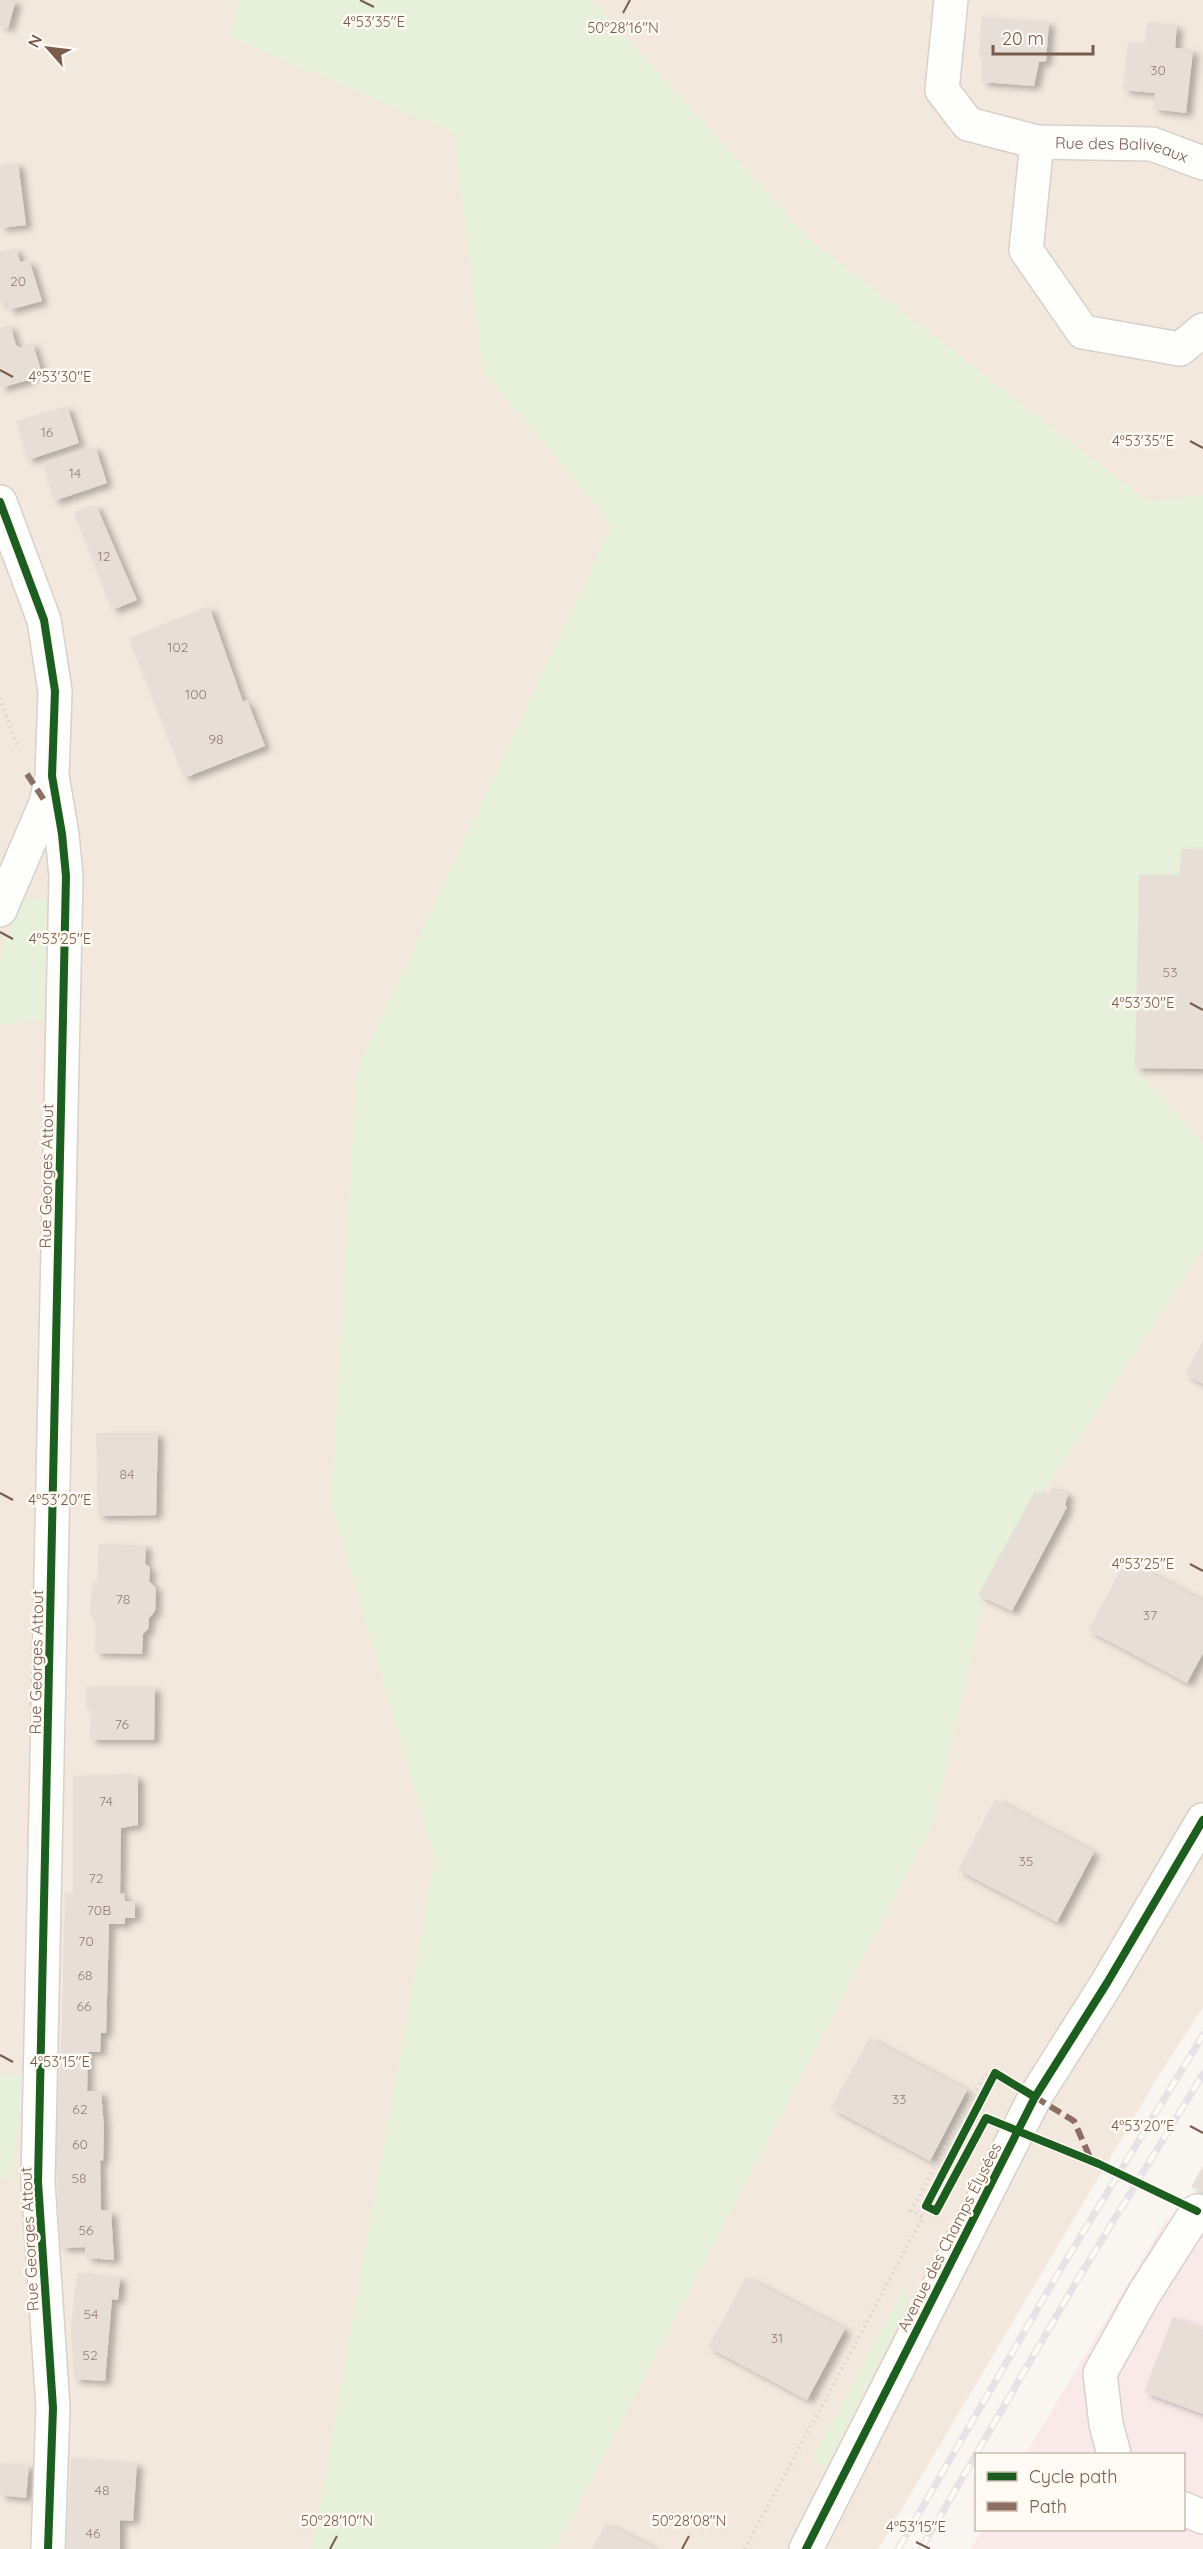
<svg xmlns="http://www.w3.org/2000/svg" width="1203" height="2549" viewBox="0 0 1203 2549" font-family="Quicksand,sans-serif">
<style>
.residential{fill:#f2e8de}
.medical{fill:#fae9e9}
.green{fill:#e7f0db}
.building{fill:#e6ded7;filter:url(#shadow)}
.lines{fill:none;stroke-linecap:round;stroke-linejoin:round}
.minor-casing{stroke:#d7d1cb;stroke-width:36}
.path{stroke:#dcd5d0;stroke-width:4;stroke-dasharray:1.5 4.5;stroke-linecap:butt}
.minor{stroke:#fefefd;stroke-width:33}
.rail-casing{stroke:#e6e3e7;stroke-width:7}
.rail{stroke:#fffaf3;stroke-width:4.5;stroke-dasharray:14;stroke-linecap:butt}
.quiet{stroke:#8d6e63;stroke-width:6;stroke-dasharray:12 6;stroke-linecap:butt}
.cycleway-casing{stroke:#fffaf3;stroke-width:11}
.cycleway{stroke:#1b5e20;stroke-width:8}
.ticks{fill:none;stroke:#7a5c4d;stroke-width:2}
.labels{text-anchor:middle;stroke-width:5;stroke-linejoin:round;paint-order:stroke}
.number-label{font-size:14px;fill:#977e72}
.street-label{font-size:16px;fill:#7a5c4d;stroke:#fffaf3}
.ticks-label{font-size:15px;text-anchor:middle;fill:#7a5c4d;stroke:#fffaf3;stroke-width:5;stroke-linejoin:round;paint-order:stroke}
</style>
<defs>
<filter id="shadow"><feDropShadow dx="6" dy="4" stdDeviation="3" flood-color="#0004"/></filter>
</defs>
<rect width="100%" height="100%" fill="#f9f5f0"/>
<path class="residential" d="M0,0H1203V2007L1161,2072L878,2549H0Z"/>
<path class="medical" d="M1166,2219L1203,2234V2549H971L982,2530H1184V2454H1026Z"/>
<g class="green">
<path d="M240,0H592L810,240L1148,502L1203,495V849H1181L1180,876H1139L1135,1068L1203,1143V1249L989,1576L934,1822L555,2549H312L435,1859L331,1502L357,1070L612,525L483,371L454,133L230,37Z"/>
<path d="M19,898L47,900L43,1020L0,1025V959Z"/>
<path d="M0,2074L25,2076L11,2180L0,2177Z"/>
<path d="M904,2289L910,2300L826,2468L812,2460Z"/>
</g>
<g class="building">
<path d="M0,0H16L8,28L0,26Z"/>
<path d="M982,17L1049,22L1046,61L1039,62L1034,86L981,82L983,57L979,56Z"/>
<path d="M1147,22L1177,25L1175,48L1193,50L1186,113L1153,109L1155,93L1123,90L1128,42L1145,44Z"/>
<path d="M18,163L26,225L0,228V165Z"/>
<path d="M16,248L20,262L29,260L42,301L9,310L6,301L0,303V252Z"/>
<path d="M10,325L16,345L20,348L32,342L42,373L28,377V380L0,388V328Z"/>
<path d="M67,406L79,443L28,460L16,421Z"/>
<path d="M95,446L107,483L54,501L43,463Z"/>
<path d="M96,505L137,600L112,610L74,512Z"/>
<path d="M209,606L243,702L247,700L265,746L184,778L129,638Z"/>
<path d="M1181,849H1203V1069L1135,1068L1139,875L1180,876Z"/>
<path d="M1203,1340V1384L1185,1374Z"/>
<path d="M96,1433H158L156,1515L98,1516Z"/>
<path d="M1052,1487L1068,1494L1065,1505L1067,1507L1012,1611L978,1595L1035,1491L1046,1497Z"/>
<path d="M99,1544L146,1545L145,1564L150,1568L149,1581L156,1588L155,1611L149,1618L148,1629L143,1634L142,1654L95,1653L96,1616L90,1615L92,1582H97Z"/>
<path d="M1126,1560L1203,1601V1653L1187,1683L1088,1630Z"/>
<path d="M86,1687H155L154,1740H90L91,1709L86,1708Z"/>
<path d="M130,1774L138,1777V1825L121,1828L120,1894L124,1893L125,1901H135V1918H125V1924H109L106,2033H101L100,2052H88L87,2091H101L104,2128L103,2161L100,2160L101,2210L111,2211L114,2260L86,2258L85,2247L61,2248L56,2164L58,2093L62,2020L65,1892L73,1894V1776Z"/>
<path d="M995,1799L1094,1852L1057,1922L958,1870Z"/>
<path d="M869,2038L967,2090L930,2161L831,2108Z"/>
<path d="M1203,2166V2192L1191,2187Z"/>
<path d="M77,2273L120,2277L118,2300L112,2299L105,2381L74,2379L71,2329Z"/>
<path d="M746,2277L845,2329L807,2400L708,2347Z"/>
<path d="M1173,2317L1203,2329V2414L1144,2392Z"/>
<path d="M71,2458L137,2463L133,2521L120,2520V2549H66Z"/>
<path d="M0,2463L29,2465L26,2498L0,2495Z"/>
<path d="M606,2523L656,2549H592Z"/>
</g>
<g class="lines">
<defs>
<g id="minor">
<path id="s1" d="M951,0L942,90L968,124L1037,142L1152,144L1203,163"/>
<path d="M1037,142L1026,250L1083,332L1180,349L1203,330"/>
<path d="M0,502L44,620L55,691L52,776L62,834L66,876L38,2182L53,2408L48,2549"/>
<path d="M0,910L46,803L51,781"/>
<path d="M1114,2454L1106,2424L1100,2373L1144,2294L1197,2211L1203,2214"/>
<path d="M1184,2509L1203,2517"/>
<path d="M806,2549L1035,2097L1107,1983L1203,1820"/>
</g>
</defs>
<use href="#minor" class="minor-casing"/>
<g class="path">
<path d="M0,698L18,748"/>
<path d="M1062,2150L1099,2164"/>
<path d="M1155,2190L1166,2196"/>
<path d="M940,2203L936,2211L926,2206L995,2073L1006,2080"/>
<path d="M745,2549L923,2217L911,2211L984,2075L995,2073"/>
</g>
<use href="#minor" class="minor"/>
<defs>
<g id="rail">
<path d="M898,2549L1059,2272L1203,2035"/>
<path d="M921,2549L1075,2284L1203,2074"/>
</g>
</defs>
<use href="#rail" class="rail-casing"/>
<use href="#rail" class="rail"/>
<g class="quiet">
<path d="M27,774L46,803"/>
<path d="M1035,2097L1074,2121L1092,2162"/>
</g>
<defs>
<g id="cycleway">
<path d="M0,502L44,620L55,691L52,776L62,834L66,876L38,2182L53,2408L48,2549"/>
<path d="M1035,2097L995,2073L926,2206L936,2211L986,2118L1099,2164L1197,2211"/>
<path d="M806,2549L1035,2097L1107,1983L1203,1820"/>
</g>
</defs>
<use href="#cycleway" class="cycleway-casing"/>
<use href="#cycleway" class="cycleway"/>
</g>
<path class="ticks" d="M360,0L374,7M623,13L630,0M0,370L13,377M1190,441L1203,448M0,932L13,939M1190,1003L1203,1010M0,1493L13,1500M1190,1564L1203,1571M0,2055L13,2062M1190,2126L1203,2133M916,2542L930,2549M330,2549L337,2536M682,2549L689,2536"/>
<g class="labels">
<g class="number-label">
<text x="1158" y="75">30</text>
<text x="18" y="286">20</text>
<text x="47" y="437">16</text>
<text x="75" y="478">14</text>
<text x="104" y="561">12</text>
<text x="178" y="652">102</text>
<text x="196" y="699">100</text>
<text x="216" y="744">98</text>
<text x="1170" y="977">53</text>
<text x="127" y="1479">84</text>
<text x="123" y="1604">78</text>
<text x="1150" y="1620">37</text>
<text x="122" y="1729">76</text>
<text x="106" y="1806">74</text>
<text x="1026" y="1866">35</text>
<text x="96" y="1883">72</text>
<text x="99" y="1915">70B</text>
<text x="86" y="1946">70</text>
<text x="85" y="1980">68</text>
<text x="84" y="2011">66</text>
<text x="899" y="2104">33</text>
<text x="80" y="2114">62</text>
<text x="80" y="2149">60</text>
<text x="79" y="2183">58</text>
<text x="86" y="2235">56</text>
<text x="91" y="2319">54</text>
<text x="777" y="2343">31</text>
<text x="90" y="2360">52</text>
<text x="102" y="2495">48</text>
<text x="93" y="2538">46</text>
</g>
<g class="street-label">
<text dy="6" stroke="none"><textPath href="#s1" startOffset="290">Rue des Baliveaux</textPath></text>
<text transform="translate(46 1176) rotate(-89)" y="6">Rue Georges Attout</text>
<text transform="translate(36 1662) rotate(-89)" y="6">Rue Georges Attout</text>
<text transform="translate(949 2237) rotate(-63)" y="6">Avenue des Champs Élysées</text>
<text transform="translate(29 2239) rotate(-93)" y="6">Rue Georges Attout</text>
</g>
</g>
<g class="ticks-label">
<text x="374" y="27">4°53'35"E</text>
<text x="623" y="33">50°28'16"N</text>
<text x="60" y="382">4°53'30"E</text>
<text x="1143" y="446">4°53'35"E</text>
<text x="60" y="944">4°53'25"E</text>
<text x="1143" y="1008">4°53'30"E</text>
<text x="60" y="1505">4°53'20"E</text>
<text x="1143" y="1569">4°53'25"E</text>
<text x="60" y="2067">4°53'15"E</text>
<text x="1143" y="2131">4°53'20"E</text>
<text x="337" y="2526">50°28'10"N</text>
<text x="689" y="2526">50°28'08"N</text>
<text x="916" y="2532">4°53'15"E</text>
</g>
<rect x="975" y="2453" width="210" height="78" fill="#fffaf3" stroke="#cabbb1" stroke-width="1.5"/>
<rect x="987" y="2472" width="30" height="9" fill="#1b5e20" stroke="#cabbb1" stroke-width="1.5"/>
<text x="1029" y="2483" font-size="18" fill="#7a5c4d">Cycle path</text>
<rect x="987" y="2502" width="30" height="9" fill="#8d6e63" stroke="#cabbb1" stroke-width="1.5"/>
<text x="1029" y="2513" font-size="18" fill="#7a5c4d">Path</text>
<g transform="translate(48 48) rotate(298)" stroke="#fffaf3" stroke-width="4.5" paint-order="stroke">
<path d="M0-4.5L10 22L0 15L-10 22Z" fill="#7a5c4d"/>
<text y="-9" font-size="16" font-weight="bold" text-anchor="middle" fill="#7a5c4d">N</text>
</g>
<path d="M993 45v9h100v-9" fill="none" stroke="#7a5c4d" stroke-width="3"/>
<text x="1002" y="45" font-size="18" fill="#7a5c4d" stroke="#fffaf3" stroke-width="4.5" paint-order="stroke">20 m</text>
</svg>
